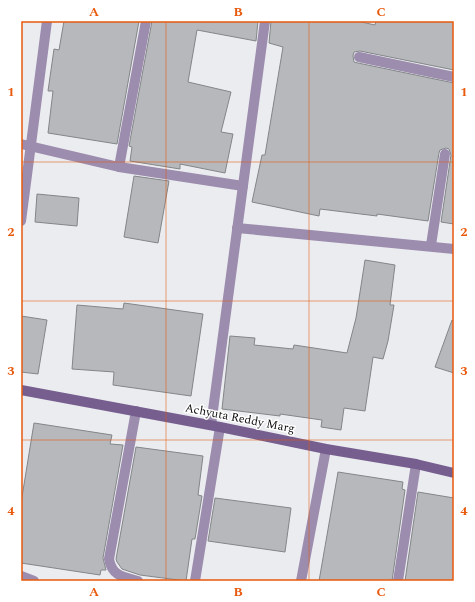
<svg xmlns="http://www.w3.org/2000/svg" width="475" height="602" viewBox="0 0 475 602" font-family="Spectral,serif">
<style>
.building{fill:#b6b8bb;stroke:#838688}
.lines{fill:none;stroke-linecap:round;stroke-linejoin:round}
.street{stroke:#9c8cae;stroke-width:10}
.secondary{stroke:#765e8f;stroke-width:10}
.grid{fill:none;stroke:#e8590c;stroke-width:1;stroke-opacity:0.55}
.labels{text-anchor:middle;stroke-width:3;stroke-linejoin:round;paint-order:stroke}
.street-label{font-size:12px;fill:#0c0c0d;stroke:#fff}
.neatline{fill:none;stroke:#e8590c;stroke-width:1.5}
.grid-label{font-size:13px;text-anchor:middle;font-weight:bold;fill:#e8590c}
</style>
<rect width="100%" height="100%" fill="#ebecf0"/>
<g class="building">
<path d="M64,21H139L117,144L48,133L53,91H48L54,49L59,50Z"/>
<path d="M152,21H258L256,41L197,30L188,82L231,92L221,132L233,134L225,173L180,164V169L130,161L132,147L129,146Z"/>
<path d="M271,21H357L375,25L376,21H454V70L360,51L354,52L353,56L354,62L358,63L454,83V224L441,222L451,155L449,149L446,148L440,150L439,153L428,221L377,214V216L320,209L319,216L252,202L262,155H265L283,47L269,43Z"/>
<path d="M134,176L169,181L158,243L124,237Z"/>
<path d="M37,194L79,198L77,226L35,222Z"/>
<path d="M365,260L395,265L390,305H394L388,341L383,359L373,357L365,411L344,408L341,430L321,427L322,420L280,414V416L222,409L230,336L255,338L254,345L293,349L294,345L347,353L356,318Z"/>
<path d="M124,303L203,314L191,396L113,385L114,372L72,369L77,305L123,309Z"/>
<path d="M21,316L47,320L38,374L21,372Z"/>
<path d="M452,320L454,321V373L435,367Z"/>
<path d="M34,423L112,435L110,444L123,445L103,558L106,570H101L100,575L21,563V503Z"/>
<path d="M136,447L203,456L198,495L202,496L195,539H192L186,581L140,575L122,569L117,562L116,559Z"/>
<path d="M338,472L403,482L402,489L405,490L392,581H319Z"/>
<path d="M418,492L454,498V581H405Z"/>
<path d="M215,498L291,508L285,552L208,541Z"/>
</g>
<g class="lines">
<g class="street">
<path d="M359,57L454,77"/>
<path d="M21,144L119,167L243,186"/>
<path d="M119,167L146,21"/>
<path d="M21,221L47,21"/>
<path d="M237,228L454,249"/>
<path d="M431,245L445,154"/>
<path d="M136,411L109,559C112,576 123,577 138,581"/>
<path d="M211,425L265,21"/>
<path d="M21,576L34,581"/>
<path d="M195,581L220,427"/>
<path d="M301,581L326,449"/>
<path d="M398,581L416,464"/>
</g>
<path class="secondary" d="M21,390L220,427L326,449L416,464L454,473"/>
</g>
<path class="grid" d="M166,21V581M309,21V581M21,162H454M21,301H454M21,440H454"/>
<g class="labels">
<g class="street-label">
<text transform="translate(240 418) rotate(11)" y="4">Achyuta Reddy Marg</text>
</g>
</g>
<rect width="475" height="602" fill="none" stroke="#ffffff" stroke-width="44"/>
<rect x="22" y="22" width="431" height="558" class="neatline"/>
<g class="grid-label">
<text x="94" y="16">A</text>
<text x="238" y="16">B</text>
<text x="381" y="16">C</text>
<text x="11" y="96">1</text>
<text x="464" y="96">1</text>
<text x="11" y="236">2</text>
<text x="464" y="236">2</text>
<text x="11" y="375">3</text>
<text x="464" y="375">3</text>
<text x="11" y="515">4</text>
<text x="464" y="515">4</text>
<text x="94" y="596">A</text>
<text x="238" y="596">B</text>
<text x="381" y="596">C</text>
</g>
</svg>
